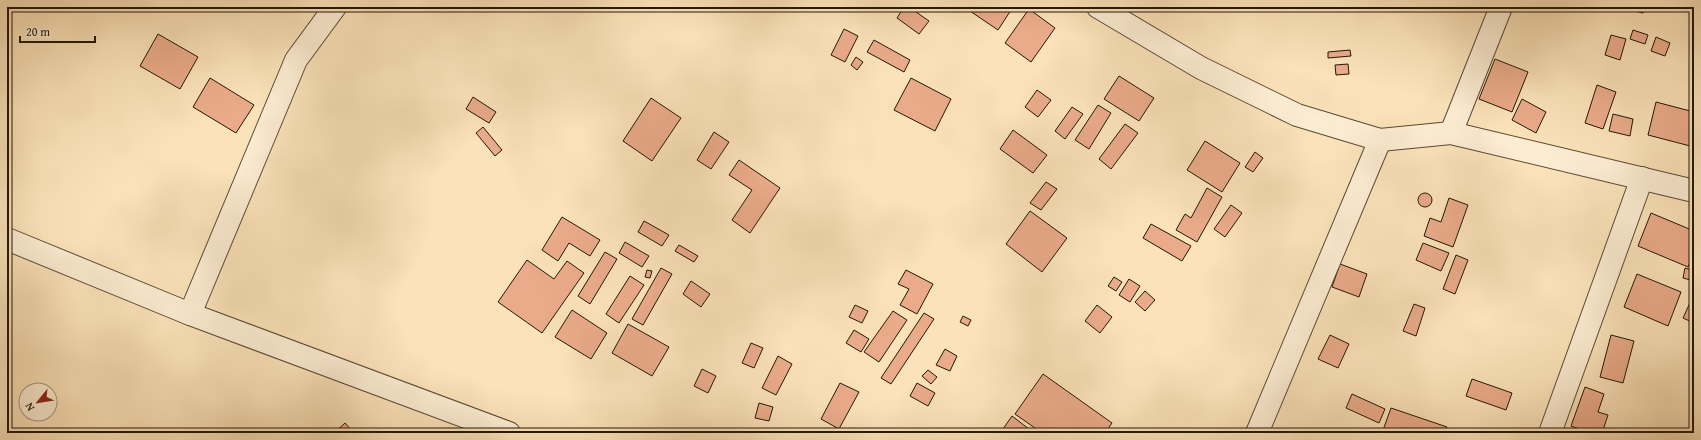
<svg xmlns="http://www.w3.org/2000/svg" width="1701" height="440" viewBox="0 0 1701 440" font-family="'Gentium Book Plus',serif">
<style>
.building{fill:#eaab8a;stroke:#231707}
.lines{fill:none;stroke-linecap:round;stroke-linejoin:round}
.minor-casing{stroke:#594a34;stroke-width:24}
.minor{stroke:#fcecd2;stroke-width:22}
</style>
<rect width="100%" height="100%" fill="#fbe2b9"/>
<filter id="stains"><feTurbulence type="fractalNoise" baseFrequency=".005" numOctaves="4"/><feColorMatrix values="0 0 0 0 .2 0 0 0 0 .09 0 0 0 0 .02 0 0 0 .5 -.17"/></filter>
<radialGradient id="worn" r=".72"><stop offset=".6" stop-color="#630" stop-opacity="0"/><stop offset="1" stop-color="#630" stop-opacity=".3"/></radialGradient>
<g class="building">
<path d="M904,7H909L929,21L919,34L897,18Z"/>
<path d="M964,7H1013L998,30Z"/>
<path d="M1627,7H1644L1643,13L1627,9Z"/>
<path d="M1029,9L1055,28L1031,62L1005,43Z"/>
<path d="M844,29L858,36L845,62L831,55Z"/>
<path d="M1633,30L1648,35L1645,44L1630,39Z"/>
<path d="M158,34L198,57L180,89L140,66Z"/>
<path d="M1611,35L1626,39L1620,60L1605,55Z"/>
<path d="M1656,37L1670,43L1665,56L1651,51Z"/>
<path d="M874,40L910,60L904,72L867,52Z"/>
<path d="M1350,50L1351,56L1328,58V52Z"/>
<path d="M856,57L863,62L857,70L851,65Z"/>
<path d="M1495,59L1528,72L1512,112L1479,99Z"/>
<path d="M1348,64L1349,74L1336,75L1335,65Z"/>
<path d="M1119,76L1154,98L1139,121L1104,99Z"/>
<path d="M210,78L254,105L236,133L193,107Z"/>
<path d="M911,78L951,99L935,131L894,110Z"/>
<path d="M1597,85L1616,92L1603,129L1585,123Z"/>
<path d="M1037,90L1051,100L1038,117L1025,107Z"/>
<path d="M473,97L496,112L489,123L466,109Z"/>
<path d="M651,98L681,118L652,161L623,141Z"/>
<path d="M1522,99L1546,112L1536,133L1512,120Z"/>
<path d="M1656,102L1694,112V147L1648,135Z"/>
<path d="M1098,105L1111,113L1089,149L1075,140Z"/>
<path d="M1072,107L1083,114L1065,139L1055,131Z"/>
<path d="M1613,114L1633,119L1630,136L1609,131Z"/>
<path d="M1125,124L1138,133L1111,169L1099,159Z"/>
<path d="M483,127L502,150L495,156L476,133Z"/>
<path d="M1013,130L1047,155L1033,173L1000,149Z"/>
<path d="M714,132L729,142L711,169L697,160Z"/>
<path d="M1205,141L1240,163L1222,192L1187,170Z"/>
<path d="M1255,152L1263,158L1253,172L1245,167Z"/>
<path d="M739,160L780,188L750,233L732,220L752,190L729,175Z"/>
<path d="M1046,182L1057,189L1041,210L1030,203Z"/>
<path d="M1207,188L1222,197L1197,242L1176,230L1185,214L1191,218Z"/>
<circle cx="1425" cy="200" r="7"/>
<path d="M1449,198L1468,205L1453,247L1424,236L1430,218L1441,222Z"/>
<path d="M1231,205L1242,213L1225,237L1214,229Z"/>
<path d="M1030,211L1067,238L1042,272L1006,244Z"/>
<path d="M1651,213L1694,231V252L1688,267L1638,246Z"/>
<path d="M562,217L600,240L590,256L569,243L558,261L542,250Z"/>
<path d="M644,221L669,235L662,246L638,232Z"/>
<path d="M1151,224L1191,246L1182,261L1143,238Z"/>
<path d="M625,242L649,256L642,267L619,253Z"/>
<path d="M1423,243L1449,253L1441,271L1416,260Z"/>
<path d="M679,245L698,256L694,262L675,251Z"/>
<path d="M605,252L617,259L590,304L578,296Z"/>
<path d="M1456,255L1468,260L1455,294L1443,289Z"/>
<path d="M527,260L554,279L567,261L584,273L542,333L498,302Z"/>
<path d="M1340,264L1367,274L1359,297L1332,287Z"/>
<path d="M661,268L672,274L643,325L632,319Z"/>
<path d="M1685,268L1694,271V281L1683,278Z"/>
<path d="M647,270L652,271L650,278L645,277Z"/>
<path d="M906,270L933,284L917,314L900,305L909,289L898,284Z"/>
<path d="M1637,274L1681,292L1668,326L1624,307Z"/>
<path d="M630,276L644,285L619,323L606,314Z"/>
<path d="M1114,277L1122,282L1116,291L1108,286Z"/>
<path d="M1129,279L1140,286L1130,302L1119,295Z"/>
<path d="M691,281L710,294L701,307L683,294Z"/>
<path d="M1145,291L1155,300L1145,311L1135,302Z"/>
<path d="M1694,294V323L1683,318Z"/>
<path d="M1414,304L1425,308L1416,336L1403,331Z"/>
<path d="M855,305L868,311L862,323L849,317Z"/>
<path d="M1097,305L1112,317L1100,333L1085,321Z"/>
<path d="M572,310L607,333L591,359L555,337Z"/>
<path d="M893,311L907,320L879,362L864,352Z"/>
<path d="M924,313L934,319L891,384L881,378Z"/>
<path d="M963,316L971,320L968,326L960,322Z"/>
<path d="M628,324L669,347L652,376L612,353Z"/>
<path d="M854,330L869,339L861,352L846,343Z"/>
<path d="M1330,335L1349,344L1338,368L1318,359Z"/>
<path d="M1611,335L1634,341L1623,383L1600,377Z"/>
<path d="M751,343L763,348L754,368L742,363Z"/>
<path d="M945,349L957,356L950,371L936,365Z"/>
<path d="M778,356L792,364L776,395L762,388Z"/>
<path d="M702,369L716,376L708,393L694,386Z"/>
<path d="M928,370L937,377L931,384L922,376Z"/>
<path d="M1043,374L1112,423L1105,433H1042L1015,414Z"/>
<path d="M1472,379L1512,393L1506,410L1466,396Z"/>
<path d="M840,383L859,392L839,429L821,419Z"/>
<path d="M917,383L935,393L928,406L910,396Z"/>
<path d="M1585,387L1604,394L1598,412L1608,415L1602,433H1590L1571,426Z"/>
<path d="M1352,394L1385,409L1379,423L1346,408Z"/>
<path d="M759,403L773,407L769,421L755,418Z"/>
<path d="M1391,408L1447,427L1445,433H1421L1406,428L1404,433H1382Z"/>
<path d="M1012,416L1029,429L1026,433H1008L1003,429Z"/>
<path d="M345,423L354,433H334Z"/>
</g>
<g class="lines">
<defs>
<g id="minor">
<path d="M1098,7L1201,68L1297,115L1380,140L1451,133L1694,191"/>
<path d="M1451,133L1501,7"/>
<path d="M7,239L190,314L509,433"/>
<path d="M190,314L296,60L335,7"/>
<path d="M1257,433L1380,140"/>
<path d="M1550,433L1642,178"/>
</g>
</defs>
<use href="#minor" class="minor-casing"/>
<use href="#minor" class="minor"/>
</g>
<rect width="1701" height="440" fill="none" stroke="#fbe2b9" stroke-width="24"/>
<rect x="8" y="8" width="1685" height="424" fill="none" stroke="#231707" stroke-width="2"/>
<rect x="12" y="12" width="1677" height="416" fill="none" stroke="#231707"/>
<g transform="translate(38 402) rotate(240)"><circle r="19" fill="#fcecd2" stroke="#a59781"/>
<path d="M0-3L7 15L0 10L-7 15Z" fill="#8f2418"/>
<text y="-6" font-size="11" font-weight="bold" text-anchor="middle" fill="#231707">N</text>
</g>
<path d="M20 36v6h75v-6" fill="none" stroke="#231707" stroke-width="2"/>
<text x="26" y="36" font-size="12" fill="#231707" stroke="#fcecd2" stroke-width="3" paint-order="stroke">20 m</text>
<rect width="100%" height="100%" filter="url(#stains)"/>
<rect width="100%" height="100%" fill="url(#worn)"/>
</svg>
